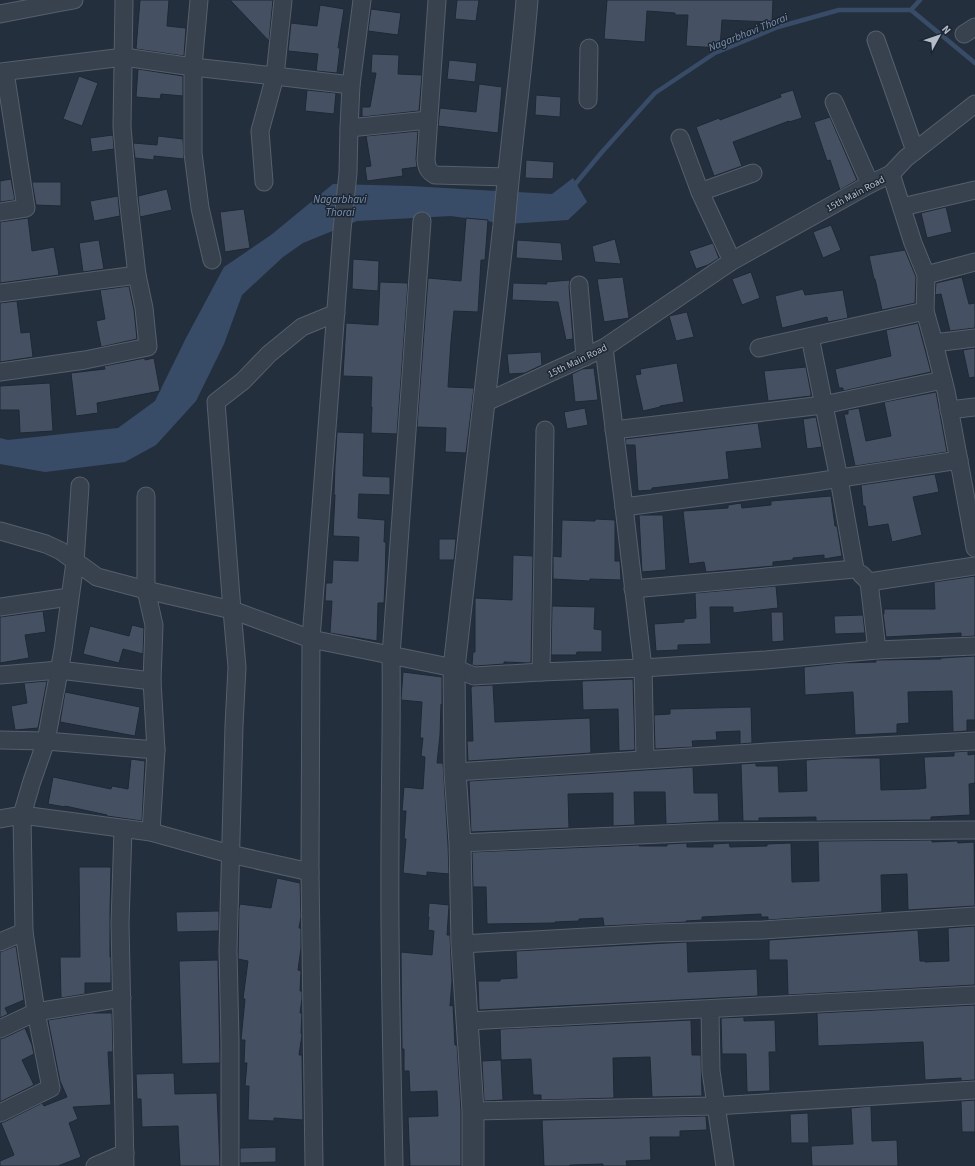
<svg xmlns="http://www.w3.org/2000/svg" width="975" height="1166" viewBox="0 0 975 1166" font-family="'Source Sans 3',sans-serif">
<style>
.water{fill:#394c67}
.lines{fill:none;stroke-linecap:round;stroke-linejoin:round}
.stream{stroke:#394c67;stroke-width:4.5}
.building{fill:#455162;stroke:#1f2835}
.minor-casing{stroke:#565f6c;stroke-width:19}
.tertiary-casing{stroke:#565f6c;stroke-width:23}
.minor{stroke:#38414e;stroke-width:17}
.tertiary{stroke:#38414e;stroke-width:21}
.labels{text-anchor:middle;stroke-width:3;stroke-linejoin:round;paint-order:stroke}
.street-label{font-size:10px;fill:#b4bcc9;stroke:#1d2633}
.water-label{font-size:11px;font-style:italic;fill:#7c92b1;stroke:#1d2633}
</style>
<rect width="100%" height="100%" fill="#242f3e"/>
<path class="water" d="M573,178L587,202L568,220L508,224L451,216L357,221L303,243L283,257L242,295L224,344L196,401L156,445L125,462L45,472L0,464V438L8,440L118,428L155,401L186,338L224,267L271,235L333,184L410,186L552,194Z"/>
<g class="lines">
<g class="stream">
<path d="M911,10L975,63"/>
<path d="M911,10L920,0"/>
<path d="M572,188L602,152L655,93L715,53L778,27L839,10H911"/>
</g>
</g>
<g class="building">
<path d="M140,0H169L167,26L186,28L184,56L136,49Z"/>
<path d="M230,0H273L269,41Z"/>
<path d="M457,0H479L476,21L455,19Z"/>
<path d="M607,0H773L772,22L722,20L720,48L686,46L688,15H675V13L647,11L645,42L604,39Z"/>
<path d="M320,5L344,9L338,48H340L337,73L316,71L318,54L288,51L291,23L317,26Z"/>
<path d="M371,9L401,13L398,35L368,31Z"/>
<path d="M372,54L399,55L398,74L422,75L419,111L362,117V107H370L376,73H371Z"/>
<path d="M449,60L477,63L475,82L447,79Z"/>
<path d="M138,69L183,76V96L161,94L160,99L136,97Z"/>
<path d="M79,76L98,83L82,126L63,119Z"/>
<path d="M479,84L502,87L498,133L438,126L440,108L476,112Z"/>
<path d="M307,90L336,93L334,114L305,111Z"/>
<path d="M793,90L802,118L789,122V121L733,142L742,166L714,176L696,127L719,118L720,120L781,97L780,94Z"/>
<path d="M536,95L561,97L560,117L535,115Z"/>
<path d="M830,117L857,180L840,190L830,160L827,161L814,122Z"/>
<path d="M418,131L416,159L417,167L402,169L403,176L367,181L365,167L371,166L366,136Z"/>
<path d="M113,135L114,149L92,152L90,138Z"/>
<path d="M158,136L183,139L184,159L154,156V160L135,158L133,143L157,145Z"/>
<path d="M526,160L554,162L553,179L525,178Z"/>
<path d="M11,179L15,200L0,202V181Z"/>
<path d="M32,182H61V206L36,205Z"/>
<path d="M167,189L172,210L140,217L138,196Z"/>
<path d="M118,196L120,216L94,221L90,201Z"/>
<path d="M946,207L952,232L927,238L921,213Z"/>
<path d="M244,209L250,248L225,252L220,212Z"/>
<path d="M28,218L32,251L54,247L59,275L0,283V222Z"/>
<path d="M466,218L488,220L485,260H481L478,312L454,311L451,341L448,387L474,388L466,453L445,452L446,428L417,427L428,278L461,281Z"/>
<path d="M831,225L841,250L823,258L813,232Z"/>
<path d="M615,239L621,264L595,262L592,246Z"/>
<path d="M99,240L104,269L83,272L79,243Z"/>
<path d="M517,240L561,243L563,261L516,258Z"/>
<path d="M713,243L719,258L708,265L696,269L689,251Z"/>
<path d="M905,250L916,277L915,303L882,310L875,279H874L869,256Z"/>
<path d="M353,259L379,261L378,291L352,289Z"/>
<path d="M751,272L760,298L742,305L732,279Z"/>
<path d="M623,277L629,318L604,322L597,279Z"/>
<path d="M962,277L969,304L975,303V328L950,331L941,294L935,295L936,283Z"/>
<path d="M570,280L569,286L573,339L566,340L558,302L512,300L513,283L547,284L546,282Z"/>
<path d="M380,282L408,283L397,434L371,433L372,407H371L372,377L343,376L346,323L378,325Z"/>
<path d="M129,286L134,310L137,339L101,347L96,321L105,319L100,290Z"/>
<path d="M803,289L805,295L843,290L848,318L828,322L827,317L782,328L775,296Z"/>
<path d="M17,301L21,333L30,332L33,357L0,362V303Z"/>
<path d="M687,312L694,337L676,341L669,316Z"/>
<path d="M918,323L931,372L843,391V388H839L835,369L891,356L886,330Z"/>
<path d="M975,348V377L969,378L963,350Z"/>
<path d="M541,352L542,365L525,373L509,374L507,354Z"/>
<path d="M145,358V360L154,358L160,391L97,403L98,413L76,416L71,373L105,369L104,366Z"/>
<path d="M677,363L684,402L660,406V407L643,411L635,375L641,374L640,369Z"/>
<path d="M806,367L811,393V396L768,401L764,371Z"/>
<path d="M594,368L598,400L575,402L572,374L582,369Z"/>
<path d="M50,383L53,431L20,433L19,410H0V386Z"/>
<path d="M936,392L947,452L855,466L844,414H848V410L859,408L866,441L891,436L884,402Z"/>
<path d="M585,408L588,425L567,429L564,412Z"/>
<path d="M816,417L822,447L807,449L803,419Z"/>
<path d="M758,423L762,448L726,452L729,479L652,488V490L638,491L635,445H626L625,439Z"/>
<path d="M337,432L364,433L363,476L390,477V495L359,494L358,518L385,520L384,542H386L385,583L384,603H378L377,641L330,633L332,601H325L326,583H332L333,560L358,561L359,537L333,536L335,495H334L335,465Z"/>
<path d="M935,474L939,492L913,497L922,535L892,542L888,524L868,527L865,506H863L861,485Z"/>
<path d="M831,496L835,526H837L842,556L824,559V555L793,558V560L773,562V566L706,572L704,562L689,564L683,511L728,508V505L741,503L742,508L771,505V501Z"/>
<path d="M639,515H663L666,570L642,572Z"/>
<path d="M595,519L615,520V561H620L621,580L590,579V581L553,579V556L561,557L562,520L595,521Z"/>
<path d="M439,539H456L454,560H439Z"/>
<path d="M513,555L533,556L531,663L504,662V664L476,666L472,665L473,652H475V598L512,600Z"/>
<path d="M975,576V636L961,637V633L886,637L883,614H884V609H935L934,582Z"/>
<path d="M776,586L778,608L733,613V607H710L711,644L678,645V650L656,651L654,624L684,622V619L696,618L695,593Z"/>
<path d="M552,606L595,607L594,629L602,630V652H577L576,655H551Z"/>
<path d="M43,611L46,632L25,635L29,658L0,663V617Z"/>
<path d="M771,612H783L784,641L772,642Z"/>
<path d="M863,615L865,633L835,634L834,616Z"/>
<path d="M132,625L144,628L143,654L123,649L119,663L83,654L90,626L129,636Z"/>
<path d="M975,656V720H967V731L953,732L952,691L908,692L909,723L897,724V733L855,735L853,692L805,695L804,667L841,663L876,662V660H878L941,659V658Z"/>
<path d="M403,672L442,677V705L441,704L440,735L437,763H443L448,844L449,874L427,872V876L403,873L406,839H404L406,811H402L404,787L423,789L425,757L421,756L423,738H420L422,702L401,700Z"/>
<path d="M633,679L635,750L619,751L618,709L583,710L582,681Z"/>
<path d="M47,681L38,728L15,730L11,706L27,703L24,683Z"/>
<path d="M493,685L495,722L590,718L591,753L468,761L467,741H473L471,688L472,686Z"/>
<path d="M65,692L140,707L135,736L60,722Z"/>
<path d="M751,707L752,743L740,744V731L716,732L717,740L692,741L693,747L655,749L654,715L670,714V709Z"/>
<path d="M968,751V755L975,754V783L969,784L970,815L931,817V820L816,821V817L759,818V821H743L741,764L756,763V766H778L779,792L807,791L806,760L832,758H880L881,790L919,789L926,788L924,757L954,756V752Z"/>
<path d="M131,759L145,761L142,821L107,816V815L65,806V807L48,804L53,777L111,789L112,786L128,789Z"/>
<path d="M693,767L694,793H718L719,821L666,824L665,792H634L635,825L613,826V793L568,794L569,828L471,832L469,781Z"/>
<path d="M932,840V842L957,841L958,843L974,842L975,906L908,910L907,874L881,875L882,912L768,920V917H761V914L702,917V920L686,921V922L604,926L603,918L579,919V921L555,922V923L487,924L486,887H473L472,852L639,845V846H667V844L687,843V847H713V844L729,843L730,847L767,846V844L791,843L792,882L819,881L818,841Z"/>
<path d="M79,867H111L110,912V957H111V983H85V994L61,998L60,957H80Z"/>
<path d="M277,878L300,883L301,917L299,928H301V948L298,970L301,971L300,991H302V999L300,1013H302L301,1033L302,1035L299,1055H302L303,1120L274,1118V1121L248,1120L249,1086H245L247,1063H244L245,1040H241L245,999H243L248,961L238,959L239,908L240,904L271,908Z"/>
<path d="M429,903L449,905L447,935H450L452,981L450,1006L453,1005L455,1045H457L461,1111V1166H410L408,1117L438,1116L437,1091L410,1092L409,1071H404V1049H402L401,952L432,955L434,931L428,930L429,917L428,916Z"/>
<path d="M219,911V931L177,932L176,912Z"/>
<path d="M975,926V985L788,995L787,960H769V940L918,930L920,961H925V962L949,961L948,928Z"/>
<path d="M687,942L688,972L757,969L758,996L479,1010L478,981H500V979L517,978L516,951Z"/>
<path d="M16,946L24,1000L5,1008L8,1014L0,1018V952Z"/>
<path d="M218,960L220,1063L182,1064L179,961Z"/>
<path d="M975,1005V1080L961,1081V1078L925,1080L923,1042L818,1046L817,1013Z"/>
<path d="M91,1013H112L113,1052H108L111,1105L73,1107L78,1119L69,1123L81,1157L58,1166H0V1161L14,1155L1,1123L4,1122L42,1103L44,1106L67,1097L60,1081L48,1020Z"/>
<path d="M744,1017V1021L775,1020L776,1052H769L770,1091L747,1092L746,1054H722L721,1018Z"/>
<path d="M691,1020L692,1055H701L702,1096L652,1097L650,1057L613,1058L614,1098L541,1100V1095H533L531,1059L501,1060L500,1029Z"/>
<path d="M25,1028L32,1045L34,1054L22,1060L34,1085L0,1102V1039L4,1038Z"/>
<path d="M501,1060L503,1100L484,1101L482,1061Z"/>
<path d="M174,1073L175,1094L217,1093L220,1166H180L178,1126L142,1127L141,1099H137L136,1074Z"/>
<path d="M975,1100V1132H962L961,1101Z"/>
<path d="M871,1106L872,1141L897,1140L898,1166H812L811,1146L853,1144L851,1108Z"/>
<path d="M808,1113L809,1143H791L790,1114Z"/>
<path d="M706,1116L707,1130L680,1131V1137H650L651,1160L626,1161L627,1166H603V1164L570,1165V1166H544L542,1120Z"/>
<path d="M276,1147V1162L240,1163V1148Z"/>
</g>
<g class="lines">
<defs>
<g id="minor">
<path d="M199,0L193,67V153L200,208L212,260"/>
<path d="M437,0L426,160C427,168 428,171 435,175L508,177"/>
<path d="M0,14L57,3L74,0"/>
<path d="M964,34L975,27"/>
<path d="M876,40L915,151"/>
<path d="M0,72L124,57L193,67L275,76L351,85"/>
<path d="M588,100L589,48"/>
<path d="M834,102L870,184"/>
<path d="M349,128L428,120"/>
<path d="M680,138L700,192L732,261"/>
<path d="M891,174L906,158L975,104"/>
<path d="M264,182L260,131L275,76L283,0"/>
<path d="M700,192L753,173"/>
<path d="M902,207L975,190"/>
<path d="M0,212L26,208L5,72"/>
<path d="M926,275L975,262"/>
<path d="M579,285L585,357"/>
<path d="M0,293L137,275"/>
<path d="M934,343L975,338"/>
<path d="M604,348L624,507L643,668L645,759"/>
<path d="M759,348L925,311"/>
<path d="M0,372L85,360L148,347L144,308L137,275L128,197L122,127L124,0"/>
<path d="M484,403L604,348L732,261L870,184L891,174L913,243L926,275L925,311L934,343L946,391L975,548"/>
<path d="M949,410L975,407"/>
<path d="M614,430L823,405L943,380"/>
<path d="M146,496V590L154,625L152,681L156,750L151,832"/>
<path d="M624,507L808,483L959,460"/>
<path d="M0,531L46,544L61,551L97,577L146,590L232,610L311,639L454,668L474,676L541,672L643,668L766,660L877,650L975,646"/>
<path d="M861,574L869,582L877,650"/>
<path d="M869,582L975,566"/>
<path d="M633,589L855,569L839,479L810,337"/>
<path d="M0,607L69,597"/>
<path d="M541,672L545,430"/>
<path d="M0,675L59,670L152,681"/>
<path d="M0,740L46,741L156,750"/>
<path d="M455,772L799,750L975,741"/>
<path d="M0,819L22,815L151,832L230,854L310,872"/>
<path d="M123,829L120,923L125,1166"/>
<path d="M460,843L707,832L975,830"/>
<path d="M0,942L24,932"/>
<path d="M462,944L656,933L763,930L975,916"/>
<path d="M710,1009L711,1071L725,1166"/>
<path d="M468,1021L975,995"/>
<path d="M0,1029L36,1012L122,998"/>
<path d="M473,1111L715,1106L975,1090"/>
<path d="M0,1113L51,1088L36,1012L24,932L22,815L32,781L46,741L63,650L75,562L80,486"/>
<path d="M95,1166L125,1153"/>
<path d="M230,1166V1040L228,951L234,726L237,667L232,610L216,402L243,381L269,354L302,327L336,313"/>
<path d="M314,1166L310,872L311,639L342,230L348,173L349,128L351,85L362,0"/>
<path d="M394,1166C392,1061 389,956 390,850C390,786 392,721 391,656L422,221"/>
</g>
<path id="tertiary" d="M473,1166V1111L462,944L460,843L455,772L454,668L504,225C510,150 521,75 527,0"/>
</defs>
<use href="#minor" class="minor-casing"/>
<use href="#tertiary" class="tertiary-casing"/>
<use href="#minor" class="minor"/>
<use href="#tertiary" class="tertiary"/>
</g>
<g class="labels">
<g class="street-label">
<text transform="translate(855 193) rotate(-28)" y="4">15th Main Road</text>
<text transform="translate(577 360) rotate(-26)" y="4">15th Main Road</text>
</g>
<g class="water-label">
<text transform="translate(748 32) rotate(-22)" y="4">Nagarbhavi Thorai</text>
<text x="340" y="203">Nagarbhavi<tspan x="340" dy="13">Thorai</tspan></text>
</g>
</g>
<g transform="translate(939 36) rotate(50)" stroke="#1d2633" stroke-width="3" paint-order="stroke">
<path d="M0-3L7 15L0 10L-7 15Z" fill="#b4bcc9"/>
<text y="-6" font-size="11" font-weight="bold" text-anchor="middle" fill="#b4bcc9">N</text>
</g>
</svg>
